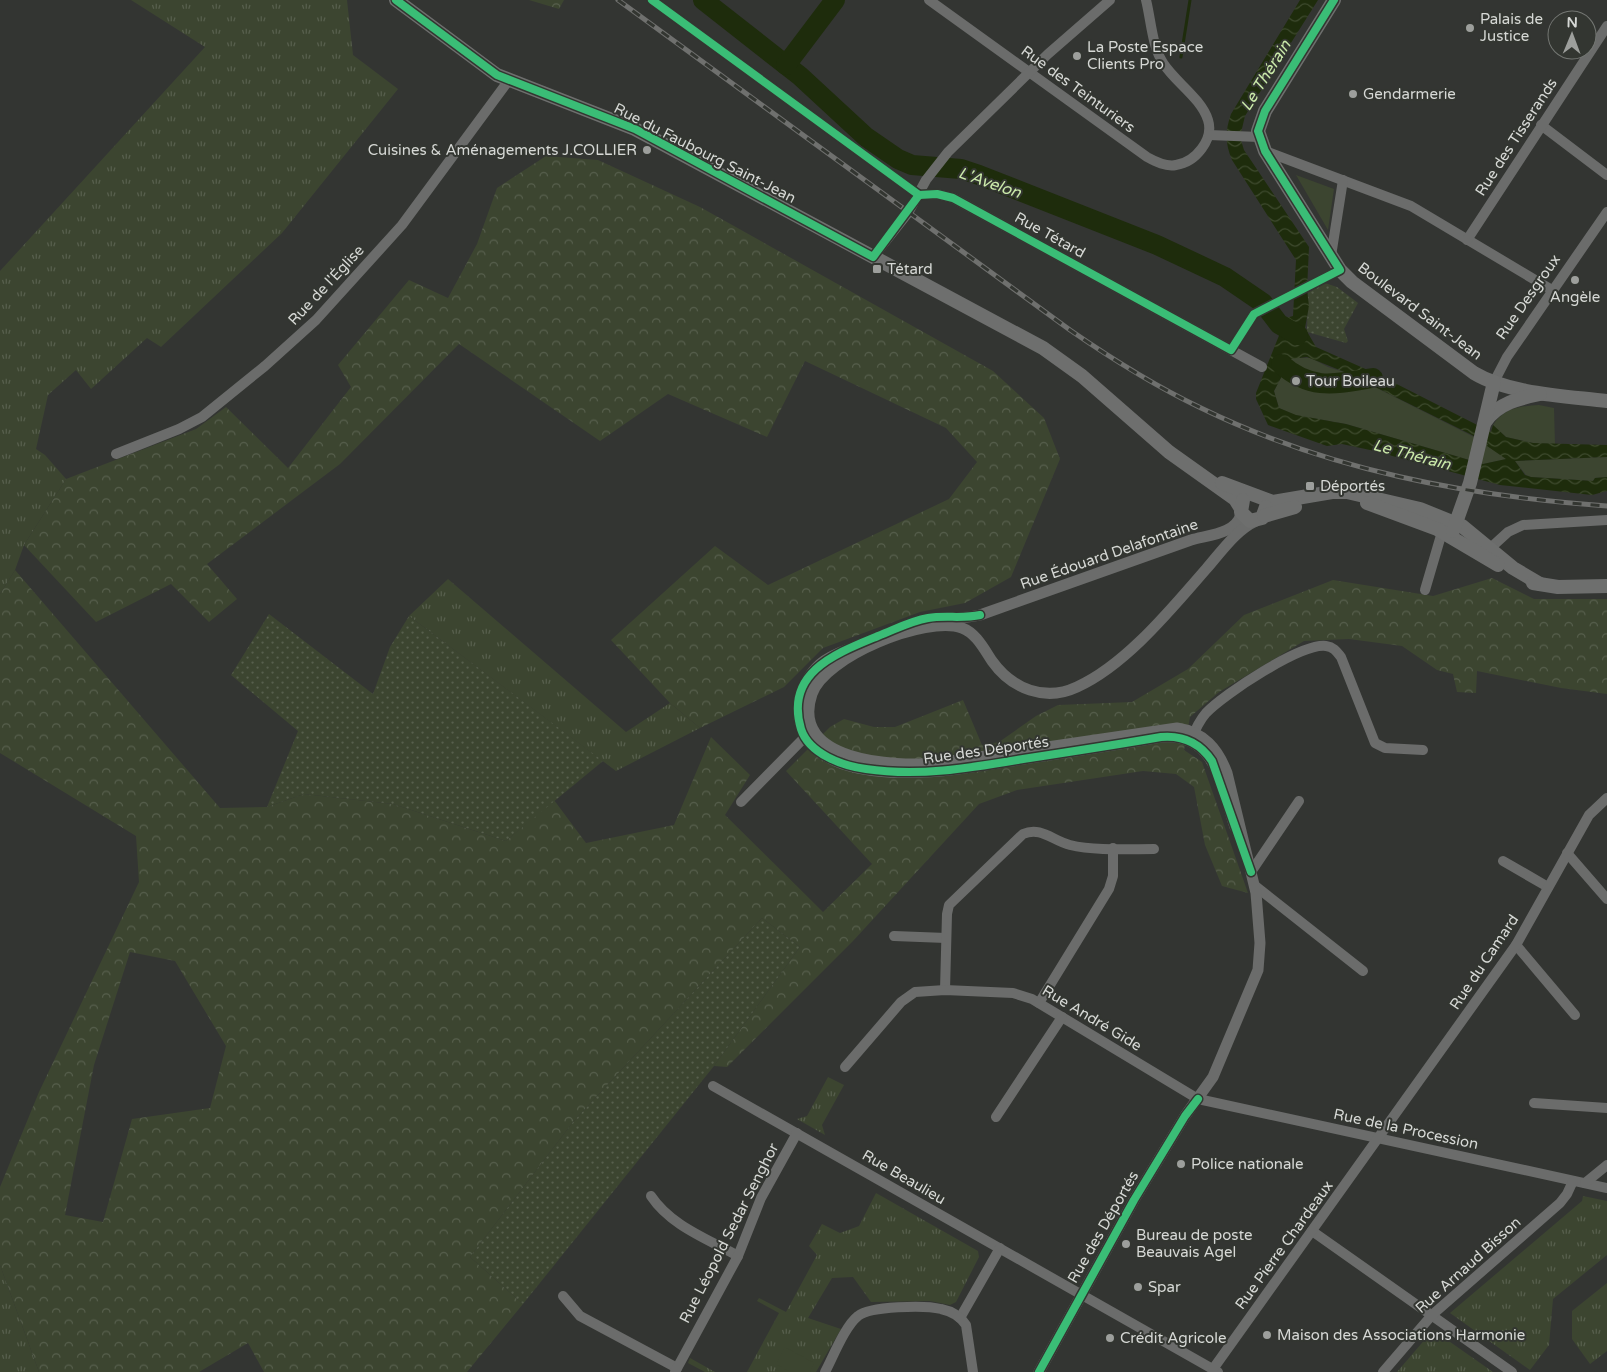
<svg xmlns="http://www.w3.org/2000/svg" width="1607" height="1372" viewBox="0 0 1607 1372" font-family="'Varela Round',sans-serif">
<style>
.grass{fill:url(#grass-tufts)}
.forest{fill:url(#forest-crowns);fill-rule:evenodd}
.park{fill:#3c4530}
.garden{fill:url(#garden-dots)}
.water{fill:url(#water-waves);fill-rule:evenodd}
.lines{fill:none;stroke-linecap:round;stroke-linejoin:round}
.stream{stroke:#1e2c0c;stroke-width:3}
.river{stroke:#1e2c0c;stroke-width:20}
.minor{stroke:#6b6c6b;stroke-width:10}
.tertiary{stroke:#6b6c6b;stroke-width:11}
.secondary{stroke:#6e6f6e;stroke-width:14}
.rail-casing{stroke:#6f706e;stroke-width:5}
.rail{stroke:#333631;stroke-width:3;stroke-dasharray:9;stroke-linecap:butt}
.cycleway-casing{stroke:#333631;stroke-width:11}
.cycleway{stroke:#3abd76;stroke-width:8}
.poi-dot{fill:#9d9f9c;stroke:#333631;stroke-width:2}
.labels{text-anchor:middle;stroke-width:4;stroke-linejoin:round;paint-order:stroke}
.poi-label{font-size:15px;fill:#d6d8d5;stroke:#333631;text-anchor:start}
.street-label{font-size:15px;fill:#d6d8d5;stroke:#333631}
.water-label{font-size:16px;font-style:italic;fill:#cbeaaa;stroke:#333631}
</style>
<defs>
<pattern id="grass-tufts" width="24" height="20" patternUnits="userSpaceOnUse" patternTransform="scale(1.25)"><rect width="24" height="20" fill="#3c4530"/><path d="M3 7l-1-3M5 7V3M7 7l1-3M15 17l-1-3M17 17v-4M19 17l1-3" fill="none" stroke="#575f4d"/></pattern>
<pattern id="forest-crowns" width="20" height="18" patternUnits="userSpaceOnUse" patternTransform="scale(1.25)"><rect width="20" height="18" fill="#3c4530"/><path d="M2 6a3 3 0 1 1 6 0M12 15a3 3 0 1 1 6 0" fill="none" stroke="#575f4d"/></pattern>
<pattern id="garden-dots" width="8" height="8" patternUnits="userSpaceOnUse" patternTransform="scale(1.25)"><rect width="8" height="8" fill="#3c4530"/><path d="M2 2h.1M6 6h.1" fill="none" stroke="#575f4d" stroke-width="1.8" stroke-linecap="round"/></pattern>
<pattern id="water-waves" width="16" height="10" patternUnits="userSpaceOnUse" patternTransform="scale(1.25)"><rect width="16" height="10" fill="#1e2c0c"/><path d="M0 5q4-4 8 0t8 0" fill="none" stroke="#3e4a2e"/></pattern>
</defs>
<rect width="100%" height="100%" fill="#333532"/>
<g class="grass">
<path d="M131,0H347L353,55L398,89L282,233L161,347L147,338L91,389L76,370L48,395L36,449L45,455L66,479L24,545L15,570L0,594V271L205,47Z"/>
<path d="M448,579L626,732L670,703L700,728L616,771L409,616Z"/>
<path d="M828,1077L844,1085L822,1125L825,1135L797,1119L807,1116Z"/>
<path d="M876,1193L978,1251L979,1257L956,1302L950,1305L930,1301L871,1302L853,1277L832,1278L808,1318L841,1329L816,1372H747L779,1313L757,1301L759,1298L786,1312L817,1255L809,1246L822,1224L840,1233L859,1226Z"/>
<path d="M1583,1196L1607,1201V1255L1553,1299L1549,1345L1530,1370L1450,1313L1582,1201Z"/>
<path d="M0,1265L39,1372H0Z"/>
<path d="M1607,1283V1351L1590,1364L1572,1339V1311Z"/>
<path d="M1433,1330L1493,1372H1397Z"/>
<path d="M690,1358L715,1372H705L688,1363Z"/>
</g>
<g class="forest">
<path d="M529,0H564L559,9Z"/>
<path d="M546,156L598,160L700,207L993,371L1044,418L1060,459L1011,577L965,603L920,612L823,648L784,687L700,728L670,703L611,640L715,546L768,585L949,499L977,462L946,428L805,361L767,437L668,394L600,441L459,344L340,464L207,564L237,599L209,622L171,584L96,622L24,545L66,479L196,429L226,407L288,468L351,387L338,365L409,280L448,298L477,244L497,188Z"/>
<path d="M15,570L220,808L267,807L304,794L393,804L506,841L554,800L586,843L674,825L711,737L750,775L725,815L823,912L872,864L786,771L830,727L844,719L874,727H895L963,700L982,745L999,742L1036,716L1058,705L1132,702L1188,669L1244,615L1333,580L1433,596L1492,578L1534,599H1607V694L1561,688L1477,671L1476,693L1457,692L1453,674L1437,670L1402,646L1349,639L1304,641L1219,692L1190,717L1184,750L1202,762L1248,893L1222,886L1205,845L1194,787L1176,774L1143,771L1017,790L979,804L853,941L727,1067L714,1066L800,947L762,918L573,1122L470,1257L523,1304L467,1372H264L248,1343L199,1372H39L0,1265V1187L39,1092L139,882L136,836L0,753V594ZM130,952L175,961L226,1046L210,1108L132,1119L103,1222L65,1215L94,1065Z"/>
</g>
<g class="park">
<path d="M1296,175L1334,189L1328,230Z"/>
<path d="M1291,358H1311L1328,367L1347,373L1488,444V446L1507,459L1483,464L1346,424L1295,415L1279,408L1274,391Z"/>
<path d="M1539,405L1554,408L1555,444L1533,443L1506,437L1493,425C1504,408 1521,406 1539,405Z"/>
<path d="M1607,457V477L1595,478L1593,481L1531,477L1526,475L1515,461Z"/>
<path d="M785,1347L814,1363L810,1372H790L776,1364Z"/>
</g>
<g class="garden">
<path d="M1322,282L1337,287L1358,303L1344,329L1348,341L1346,343L1307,332L1308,289Z"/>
<path d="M269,614L373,694L390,647L409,616L603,761L506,841L393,804L304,794L267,807L298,731L231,675Z"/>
<path d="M762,918L800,947L714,1066L523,1304L470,1257L573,1122Z"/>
</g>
<path class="water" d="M1300,0H1318L1245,116L1240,137L1244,150L1309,247L1307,290L1309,306L1305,328L1316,347L1379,375L1491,432L1493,425L1506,437L1533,443L1607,445V457L1515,461L1525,475L1531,477L1593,481L1595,478L1607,477V491L1592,495L1500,485L1370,450L1342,444L1327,446L1268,425L1256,399V393L1286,318L1293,316L1296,260L1232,160C1225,143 1225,131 1231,114ZM1307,357L1347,373L1472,435L1488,444L1487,446L1506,459L1483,464L1346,424L1296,415L1279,408L1274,391L1291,359Z"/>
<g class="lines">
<path class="stream" d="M1181,57L1190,0"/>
<g class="river">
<path d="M703,0L800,76L866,137L898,159L912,165L961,169L979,175L1157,245L1225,277L1263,303L1279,324L1298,335"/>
<path d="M786,65L835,0"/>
<path d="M1281,364C1311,391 1336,384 1373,378"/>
</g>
<g class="minor">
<path d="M929,0L1147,157C1156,162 1166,167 1176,165C1196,162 1214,139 1208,120C1201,98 1175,82 1163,63C1152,46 1151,20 1146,0"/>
<path d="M1541,125L1607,175"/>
<path d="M1209,135L1259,137"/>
<path d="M1265,151L1411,206L1552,290"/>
<path d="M919,195L937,194L953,198L1262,367"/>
<path d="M1467,240L1607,26"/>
<path d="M1331,256L1343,180"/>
<path d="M873,257L908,213L926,180L948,152L1048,54L1110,0"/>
<path d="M1494,382L1507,357L1607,212"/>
<path d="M116,454L179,429L202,417L265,366L316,320L402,225L509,80"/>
<path d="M1485,553L1508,532L1523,525L1607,520"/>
<path d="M1425,590L1442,532"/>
<path d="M1191,740C1195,730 1199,721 1206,713C1224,694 1301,643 1326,646C1334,647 1337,652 1341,657L1375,743L1385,748L1423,750"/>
<path d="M741,802L805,737"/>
<path d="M1567,853L1607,899"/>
<path d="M1503,861L1548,887"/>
<path d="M1251,872L1299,801"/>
<path d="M1254,885L1363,971"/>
<path d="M894,936L946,938"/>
<path d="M1516,945L1575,1015"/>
<path d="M945,990L947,914L949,905L1023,834C1041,826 1053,841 1070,845C1094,851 1129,849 1154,849"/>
<path d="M1039,1003L1109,889L1113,876V848"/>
<path d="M845,1067L901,1002L915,992L945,990L1013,993L1032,999L1198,1099L1607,1188"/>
<path d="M713,1086L1218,1372"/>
<path d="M1534,1103L1607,1108"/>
<path d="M996,1117L1062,1017"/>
<path d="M1585,1183L1607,1165"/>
<path d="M651,1196C671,1226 708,1239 738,1256"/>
<path d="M1312,1231L1512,1372"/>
<path d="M563,1296L580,1316L677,1368"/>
<path d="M960,1318L1000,1248"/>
<path d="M1213,1369L1516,945L1589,815L1607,798"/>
<path d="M675,1372L738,1256L761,1198L797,1133"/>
<path d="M825,1372C833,1357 845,1326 858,1316C870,1306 925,1305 941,1309C951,1311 960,1316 966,1325L973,1372"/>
<path d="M1383,1372L1432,1315L1560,1203L1567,1194L1573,1181"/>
</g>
<g class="tertiary">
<path d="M909,624C933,614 956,621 980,615L1191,540C1208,535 1236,534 1241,514"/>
<path d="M851,648C841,652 829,656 820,664C810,673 803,685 800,699C792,738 823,761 858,768C914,779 968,768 1023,759C1069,752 1115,745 1161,737C1217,732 1221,787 1235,827"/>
<path d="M1039,1372L1134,1200L1185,1116L1213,1077L1258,970L1260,943L1256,893L1227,773C1218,749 1204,732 1177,728L937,763C895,767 789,762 812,694C824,657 926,615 962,628C976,633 984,649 992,661C1012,689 1045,702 1077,687C1126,665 1172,608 1207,568C1221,552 1236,530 1256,521"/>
</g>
<g class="secondary">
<path d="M396,0L497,75L635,129L1043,348L1082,376L1169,452L1235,499L1240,507"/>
<path d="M1334,0L1265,111L1258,131L1265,151L1340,270L1352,282L1474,373C1509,394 1566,396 1607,401"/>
<path d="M1485,422C1498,403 1520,398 1540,394"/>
<path d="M1222,483L1273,502L1332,492H1347L1420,509L1462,526L1513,568L1540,584"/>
<path d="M1243,500L1241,512L1250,521L1262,518L1266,507"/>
<path d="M1367,503L1437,529L1498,565"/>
<path d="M1264,516L1295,507"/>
<path d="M1453,531L1470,483L1494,382"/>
<path d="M1533,583L1558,587L1607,586"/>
</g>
<defs>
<path id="rail" d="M618,0L1070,330C1112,359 1155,386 1201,408C1328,470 1466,496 1607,506"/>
</defs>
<use href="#rail" class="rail-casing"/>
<use href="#rail" class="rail"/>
<defs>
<g id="cycleway">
<path d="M396,0L497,75L635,129L873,257L919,195"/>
<path d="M652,0L919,195"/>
<path d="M919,195L937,194L953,198L1231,350L1254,314L1340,270L1265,151L1258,131L1265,111L1334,0"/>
<path d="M980,615C963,619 945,615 928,618C910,621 894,630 878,636C837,653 784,672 801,729C809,754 843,766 866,769C919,777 970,768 1023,759C1069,752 1115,745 1161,737C1183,735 1200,743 1212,761L1251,872"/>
<path d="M1039,1372L1134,1200L1185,1116L1198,1099"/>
</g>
</defs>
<use href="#cycleway" class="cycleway-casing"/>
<use href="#cycleway" class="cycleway"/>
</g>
<g class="poi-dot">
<circle cx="1470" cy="28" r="5"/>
<circle cx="1077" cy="56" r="5"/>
<circle cx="1353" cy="94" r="5"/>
<circle cx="647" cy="150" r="5"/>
<rect x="872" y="264" width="10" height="10" rx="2.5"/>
<circle cx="1575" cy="280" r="5"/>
<circle cx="1296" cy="381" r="5"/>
<rect x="1305" y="481" width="10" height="10" rx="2.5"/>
<circle cx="1181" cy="1164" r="5"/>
<circle cx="1126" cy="1244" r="5"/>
<circle cx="1138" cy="1287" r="5"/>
<circle cx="1267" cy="1335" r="5"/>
<circle cx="1110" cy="1338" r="5"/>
</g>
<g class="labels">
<g class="poi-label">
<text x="1480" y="24">Palais de<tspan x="1480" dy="17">Justice</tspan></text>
<text x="1087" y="52">La Poste Espace<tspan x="1087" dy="17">Clients Pro</tspan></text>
<text x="1363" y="99">Gendarmerie</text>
<text x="637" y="155" text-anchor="end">Cuisines &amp; Aménagements J.COLLIER</text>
<text x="887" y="274">Tétard</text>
<text x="1575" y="302" text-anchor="middle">Angèle</text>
<text x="1306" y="386">Tour Boileau</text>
<text x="1320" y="491">Déportés</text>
<text x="1191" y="1169">Police nationale</text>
<text x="1136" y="1240">Bureau de poste<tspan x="1136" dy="17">Beauvais Agel</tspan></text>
<text x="1148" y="1292">Spar</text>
<text x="1277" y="1340">Maison des Associations Harmonie</text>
<text x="1120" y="1343">Crédit Agricole</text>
</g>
<g class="street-label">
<text transform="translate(1078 89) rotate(36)" y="5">Rue des Teinturiers</text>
<text transform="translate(1516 137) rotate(-57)" y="5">Rue des Tisserands</text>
<text transform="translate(705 153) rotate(27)" y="5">Rue du Faubourg Saint-Jean</text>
<text transform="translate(1050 235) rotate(29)" y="5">Rue Tétard</text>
<text transform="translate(326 285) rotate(-47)" y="5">Rue de l'Église</text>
<text transform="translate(1528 297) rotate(-55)" y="5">Rue Desgroux</text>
<text transform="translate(1420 311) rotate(37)" y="5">Boulevard Saint-Jean</text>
<text transform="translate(1109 554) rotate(-19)" y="5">Rue Édouard Delafontaine</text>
<text transform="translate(986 750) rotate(-8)" y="5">Rue des Déportés</text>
<text transform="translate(1484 962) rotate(-56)" y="5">Rue du Camard</text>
<text transform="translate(1092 1018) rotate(31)" y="5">Rue André Gide</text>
<text transform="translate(1406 1129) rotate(12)" y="5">Rue de la Procession</text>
<text transform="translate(904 1177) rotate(30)" y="5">Rue Beaulieu</text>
<text transform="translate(1103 1227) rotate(-60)" y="5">Rue des Déportés</text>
<text transform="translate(729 1233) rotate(-63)" y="5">Rue Léopold Sedar Senghor</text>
<text transform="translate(1284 1245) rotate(-54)" y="5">Rue Pierre Chardeaux</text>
<text transform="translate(1468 1265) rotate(-42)" y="5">Rue Arnaud Bisson</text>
</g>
<g class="water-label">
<text transform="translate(1265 75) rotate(-58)" y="6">Le Thérain</text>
<text transform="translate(990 182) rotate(19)" y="6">L'Avelon</text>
<text transform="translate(1412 454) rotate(15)" y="6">Le Thérain</text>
</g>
</g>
<g transform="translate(1572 35) rotate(1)"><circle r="24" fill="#333631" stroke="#747773"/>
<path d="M0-4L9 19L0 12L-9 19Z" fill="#9d9f9c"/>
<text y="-8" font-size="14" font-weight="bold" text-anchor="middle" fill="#d6d8d5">N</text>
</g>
</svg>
